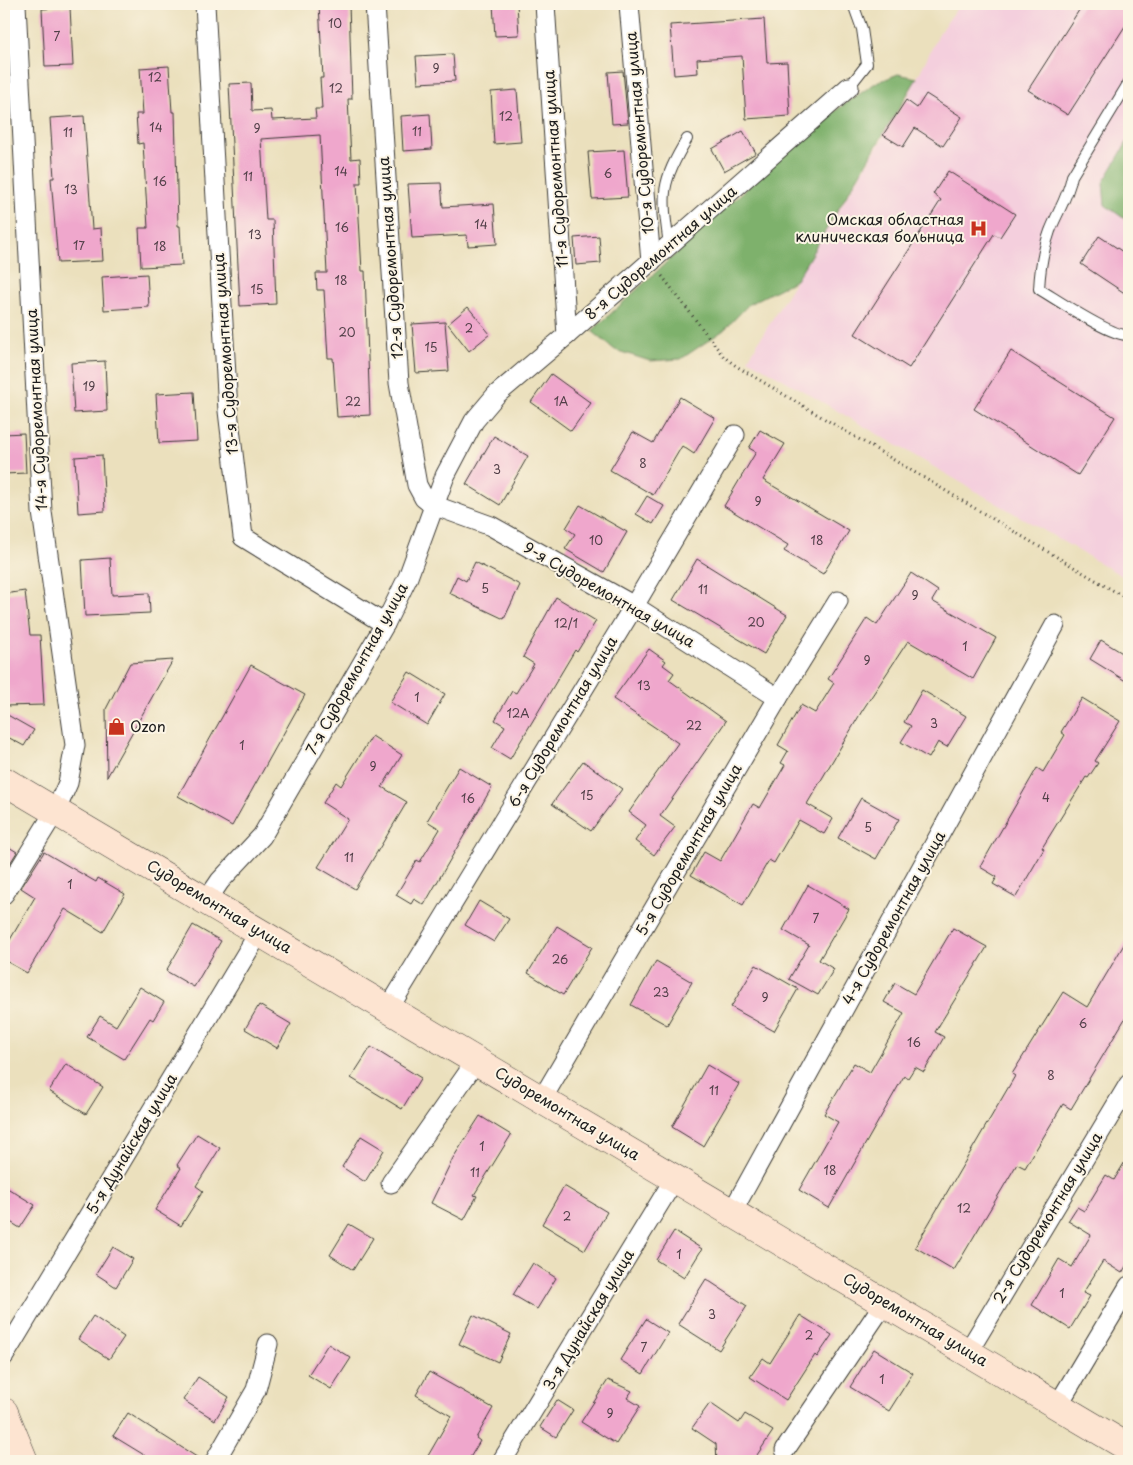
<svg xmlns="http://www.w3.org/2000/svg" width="1133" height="1465" viewBox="0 0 1133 1465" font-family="'Playpen Sans',sans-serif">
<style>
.built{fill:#f4cfdd}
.forest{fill:#7eb16c;stroke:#4d6644}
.building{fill:#efa7cc}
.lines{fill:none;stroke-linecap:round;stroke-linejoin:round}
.lane-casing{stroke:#3b3934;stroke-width:12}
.street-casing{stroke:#3b3934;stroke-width:21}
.secondary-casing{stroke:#3b3934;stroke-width:29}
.path{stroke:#3b3934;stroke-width:3;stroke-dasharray:1 4;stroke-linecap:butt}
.lane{stroke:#fff;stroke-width:10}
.street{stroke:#fff;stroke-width:19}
.secondary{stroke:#fde4d1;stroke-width:28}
.labels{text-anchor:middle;stroke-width:4;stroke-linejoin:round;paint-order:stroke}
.number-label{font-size:12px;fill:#513f48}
.street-label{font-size:15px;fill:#1c1c1c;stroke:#fcf5e5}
.poi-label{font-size:15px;fill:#1c1c1c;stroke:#fcf5e5;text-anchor:end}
</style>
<rect width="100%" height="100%" fill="#fcf5e5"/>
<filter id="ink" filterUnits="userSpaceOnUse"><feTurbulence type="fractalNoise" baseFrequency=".02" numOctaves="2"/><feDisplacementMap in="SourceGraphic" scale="10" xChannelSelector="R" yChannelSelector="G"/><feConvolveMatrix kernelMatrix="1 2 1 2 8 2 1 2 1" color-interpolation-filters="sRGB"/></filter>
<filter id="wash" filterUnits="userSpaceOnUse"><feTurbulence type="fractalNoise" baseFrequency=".0096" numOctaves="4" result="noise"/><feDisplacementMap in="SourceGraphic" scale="20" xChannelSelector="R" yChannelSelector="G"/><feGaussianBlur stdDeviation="1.12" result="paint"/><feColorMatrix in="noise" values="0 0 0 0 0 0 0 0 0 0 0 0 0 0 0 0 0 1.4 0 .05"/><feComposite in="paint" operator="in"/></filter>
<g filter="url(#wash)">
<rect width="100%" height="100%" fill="#ebe0bd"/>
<path class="built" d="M960,4H1129V580L748,359L906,100L940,32Z"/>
<g class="forest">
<path d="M898,74L917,78L796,280L749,304L724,330L681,359L650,361L615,350L592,331L819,122L874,84Z"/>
<path d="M1129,139V222L1105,205L1103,183Z"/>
</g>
<g id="blocks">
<g class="building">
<path d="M319,4H349L352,99H348L351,159L360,158L361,183H357L362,271H365L366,300L370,415L337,417L333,358H328L324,290H317L316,273H327L320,135L261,139L266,220H273L276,304L240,306L229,84L251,83L252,111L271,110L272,120L316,118L315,109H322L320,78H323Z"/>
<path d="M493,4H517L519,35L495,36Z"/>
<path d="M1083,4H1129V20L1068,115L1028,90Z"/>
<path d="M70,7L73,66L45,67L42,9Z"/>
<path d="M764,19L767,63L787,62L790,116L746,119L742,56L697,59L698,73L674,75L670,25Z"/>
<path d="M453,54L455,81L418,83L416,56Z"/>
<path d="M169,66L172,112H175L178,226H180L182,265L141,267L139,228H148L143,143L138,144L136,114H143L140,68Z"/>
<path d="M623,71L628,123L612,124L608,72Z"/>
<path d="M517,90L521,142L494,144L491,92Z"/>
<path d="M926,94L962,117L943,146L915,128L903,147L883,135L906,100L917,108Z"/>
<path d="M430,114L432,149L403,151L401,116Z"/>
<path d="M84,116L92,229L101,228L103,261L58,263L51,178H54L50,118Z"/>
<path d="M743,131L756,153L724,171L712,149Z"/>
<path d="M624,150L628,197L592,199L588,152Z"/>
<path d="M948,171L1015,214L1000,237L994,234L909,368L855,334L941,200L933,194Z"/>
<path d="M441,183L443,207L494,204L497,244L468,246L467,235L412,238L408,184Z"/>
<path d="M599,236L601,263L576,265L574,238Z"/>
<path d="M1099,236L1129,256V296L1081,264Z"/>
<path d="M147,274L149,307L104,310L102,277Z"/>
<path d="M468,307L490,334L469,351L448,324Z"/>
<path d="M445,322L449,371L416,373L412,324Z"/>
<path d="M1011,351L1115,417L1078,475L974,409Z"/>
<path d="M105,361L107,411L74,413L71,363Z"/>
<path d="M551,374L591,403L571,431L531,402Z"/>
<path d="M194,392L197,441L159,443L156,394Z"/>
<path d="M680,397L715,418L694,454L682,446L653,495L610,470L633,432L653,443Z"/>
<path d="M760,430L785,444L763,480L849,531L823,574L784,551L788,545L724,506L756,452L749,448Z"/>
<path d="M24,433L26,473L4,474V434Z"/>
<path d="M494,436L528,456L500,505L466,484Z"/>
<path d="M102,455L105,511L78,513L75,457Z"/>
<path d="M647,496L664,506L653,524L636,514Z"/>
<path d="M580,505L627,532L604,572L565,549L575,534L566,528Z"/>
<path d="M110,558L112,595L149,593L150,613L85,616L82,560Z"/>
<path d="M697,559L787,615L764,654L673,600Z"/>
<path d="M475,562L520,585L504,619L449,593L457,576L466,581Z"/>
<path d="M911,573L938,591L932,601L996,638L973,679L908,641L862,711L807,804L833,819L824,834L799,820L774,863L769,860L743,905L691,875L704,852L720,861L753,804L760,808L785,765L781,763L788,751L778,745L801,705L815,713L834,683L828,679L867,618L877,625Z"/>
<path d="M25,591L30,635H40L44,705L4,706V594Z"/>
<path d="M556,597L596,621L577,652L575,650L510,759L492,748L505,726L495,720L512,691L516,693L534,664L523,657Z"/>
<path d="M1101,640L1129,657V683L1090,659Z"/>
<path d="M649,649L666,661L663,665L674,673L669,680L726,721L660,816L675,827L654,855L635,841L646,825L629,812L678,743L613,699Z"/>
<path d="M173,660L107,777L106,709L130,663Z"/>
<path d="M251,665L305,695L232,826L178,796Z"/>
<path d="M409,672L445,694L427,725L390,702Z"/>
<path d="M922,690L966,716L947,747L938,742L929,758L901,742L911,726L904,722Z"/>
<path d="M1082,698L1120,721L1095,761L1098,763L1088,778L1086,777L1042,848L1044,849L1016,897L993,884L997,877L980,867L1037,768L1043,772L1065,735L1061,732Z"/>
<path d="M4,713L34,730L24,746L4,735Z"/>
<path d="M372,736L402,755L382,787L407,802L355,889L318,867L348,819L323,803L336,782L341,786Z"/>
<path d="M583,761L622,789L591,831L552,804Z"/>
<path d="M459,767L492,787L424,905L414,899L411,904L396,895L417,860L420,862L440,829L427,821Z"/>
<path d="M861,798L899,819L876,859L838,838Z"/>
<path d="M4,844L17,852L4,873Z"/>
<path d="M44,852L96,882L98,878L125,894L103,932L65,909L27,973L4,960V950L35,897L21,888Z"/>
<path d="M808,885L849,909L819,960L834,969L818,995L789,979L809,945L783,930Z"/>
<path d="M479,901L509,919L494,942L465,925Z"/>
<path d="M193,925L221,941L194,987L166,971Z"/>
<path d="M557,926L592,947L563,995L528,973Z"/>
<path d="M953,928L987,947L935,1032L944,1037L924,1072L915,1067L908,1078L904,1076L829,1208L799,1190L838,1122L824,1114L854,1063L870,1072L904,1013L884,1002L895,983L914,994Z"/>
<path d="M1129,936V1012L1071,1109L1063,1104L1025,1168L1017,1164L954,1270L915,1247L1015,1076L1012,1074L1063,992L1087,1007Z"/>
<path d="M656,961L692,982L667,1025L631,1005Z"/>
<path d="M756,965L798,989L774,1031L731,1007Z"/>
<path d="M140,987L164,1002L153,1020L150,1018L124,1059L87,1037L100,1016L116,1026Z"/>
<path d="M259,1005L291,1024L277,1048L245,1029Z"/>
<path d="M371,1047L421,1078L402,1109L351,1078Z"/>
<path d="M66,1064L103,1087L86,1114L49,1091Z"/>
<path d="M707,1065L739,1084L703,1146L672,1127Z"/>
<path d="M480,1116L511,1135L474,1195L477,1196L464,1220L431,1203L453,1158Z"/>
<path d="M197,1134L220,1148L196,1186L203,1191L181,1226L155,1210L181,1168L177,1165Z"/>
<path d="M361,1136L384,1150L365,1182L342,1167Z"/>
<path d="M1129,1155V1261L1122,1273L1103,1261L1083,1293L1090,1296L1070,1329L1032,1305L1059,1259L1072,1267L1091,1235L1068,1221L1077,1207L1084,1211L1106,1175L1114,1180Z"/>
<path d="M4,1186L35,1205L20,1228L4,1218Z"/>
<path d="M564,1186L607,1212L585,1250L542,1224Z"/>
<path d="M349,1224L373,1238L353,1270L330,1255Z"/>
<path d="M674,1231L702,1249L684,1278L656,1260Z"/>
<path d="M113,1247L133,1259L116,1287L96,1274Z"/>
<path d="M533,1263L556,1278L537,1309L513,1295Z"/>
<path d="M706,1279L747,1306L719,1350L678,1324Z"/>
<path d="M473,1315L511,1334L498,1362L459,1344Z"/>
<path d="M800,1315L832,1335L817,1357L815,1355L786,1400L750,1377L763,1358L770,1363Z"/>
<path d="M93,1316L124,1337L109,1359L78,1339Z"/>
<path d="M646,1319L668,1333L643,1374L620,1360Z"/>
<path d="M328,1344L351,1358L331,1389L308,1375Z"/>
<path d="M874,1349L913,1373L889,1411L850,1387Z"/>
<path d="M429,1372L493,1408L476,1438L480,1441L468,1461H425L451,1416L416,1395Z"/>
<path d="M198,1377L229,1397L215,1420L183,1400Z"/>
<path d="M608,1380L632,1391L627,1398L640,1406L616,1444L581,1422Z"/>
<path d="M557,1400L573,1410L556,1437L540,1427Z"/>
<path d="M710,1403L739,1423L745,1414L773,1431L753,1461H717L716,1444L692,1428Z"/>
<path d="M128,1413L159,1433L203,1461H154L113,1436Z"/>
</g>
</g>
</g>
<g filter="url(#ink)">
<use href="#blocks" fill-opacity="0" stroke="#3b3934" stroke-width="1"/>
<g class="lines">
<defs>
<g id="lane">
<path d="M1129,82L1072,176C1068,197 1058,211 1050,231C1043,250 1040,269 1039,289C1056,299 1113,338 1129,335"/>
<path d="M849,87L867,64L862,29L853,4"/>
<path d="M669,245C662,194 660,184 687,139"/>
</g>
<g id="street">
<path d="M205,4L228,411L243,537L385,624"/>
<path d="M375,4L399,383L417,485L424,498L433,505L491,526L634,606L778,698"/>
<path d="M545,4L567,335"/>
<path d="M629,4L651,262"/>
<path d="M4,894L56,810L68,783L75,745L42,512L16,4"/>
<path d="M207,900L220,881L262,836L385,624L408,577L445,476L474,421L496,395L567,335L849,87"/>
<path d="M389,1008L634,606L735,435"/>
<path d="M542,1099L778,698L838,601"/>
<path d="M391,1183L477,1060"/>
<path d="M732,1212L1055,625"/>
<path d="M968,1352L1129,1084"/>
<path d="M4,1356L260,931"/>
<path d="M1058,1405L1129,1286"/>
<path d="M785,1450L885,1302"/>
<path d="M215,1461L256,1390L268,1344"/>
<path d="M502,1461L675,1178"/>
</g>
<g id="secondary">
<path d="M4,781L1129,1448"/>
<path d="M4,1412L24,1461"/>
</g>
</defs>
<use href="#lane" class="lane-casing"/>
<use href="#street" class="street-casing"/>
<use href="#secondary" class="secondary-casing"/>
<path class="path" d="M662,276L724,357L736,366L1129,600"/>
<use href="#lane" class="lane"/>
<use href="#street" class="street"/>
<use href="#secondary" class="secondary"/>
</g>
</g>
<defs>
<symbol id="hospital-bare" viewBox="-9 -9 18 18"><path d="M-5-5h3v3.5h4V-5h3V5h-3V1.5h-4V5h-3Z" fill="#c8321e" stroke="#fcf5e5" stroke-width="2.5" paint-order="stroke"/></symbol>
<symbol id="shop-bare" viewBox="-9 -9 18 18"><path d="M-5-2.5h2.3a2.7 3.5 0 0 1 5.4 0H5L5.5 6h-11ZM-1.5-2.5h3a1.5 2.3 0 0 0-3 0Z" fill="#c8321e" stroke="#fcf5e5" stroke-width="2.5" paint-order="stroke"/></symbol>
</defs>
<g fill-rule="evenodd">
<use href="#hospital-bare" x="966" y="216" width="25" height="25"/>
<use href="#shop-bare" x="104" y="714" width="25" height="25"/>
</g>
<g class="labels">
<g class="number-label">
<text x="335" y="28">10</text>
<text x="57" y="41">7</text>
<text x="436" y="73">9</text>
<text x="155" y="82">12</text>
<text x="336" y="93">12</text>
<text x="506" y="121">12</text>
<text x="156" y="132">14</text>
<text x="257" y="133">9</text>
<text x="417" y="136">11</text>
<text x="68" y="137">11</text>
<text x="341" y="176">14</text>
<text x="608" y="178">6</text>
<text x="248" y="181">11</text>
<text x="160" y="186">16</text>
<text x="71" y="194">13</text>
<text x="481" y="229">14</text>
<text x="342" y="232">16</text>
<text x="255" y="239">13</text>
<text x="79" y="250">17</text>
<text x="160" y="251">18</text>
<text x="341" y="285">18</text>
<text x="257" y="294">15</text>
<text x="469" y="333">2</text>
<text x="347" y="337">20</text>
<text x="431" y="352">15</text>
<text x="89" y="391">19</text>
<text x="353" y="406">22</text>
<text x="561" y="406">1А</text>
<text x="643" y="468">8</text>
<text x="497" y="474">3</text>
<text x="758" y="506">9</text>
<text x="596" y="545">10</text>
<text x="817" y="545">18</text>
<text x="485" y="593">5</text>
<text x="703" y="594">11</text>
<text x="915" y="600">9</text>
<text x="756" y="627">20</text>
<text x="566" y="628">12/1</text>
<text x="965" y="651">1</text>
<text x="867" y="665">9</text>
<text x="644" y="690">13</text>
<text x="417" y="702">1</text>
<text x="518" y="718">12А</text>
<text x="934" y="728">3</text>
<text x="694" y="730">22</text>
<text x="242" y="750">1</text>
<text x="373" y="771">9</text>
<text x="587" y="800">15</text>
<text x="1046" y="802">4</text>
<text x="468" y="803">16</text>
<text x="868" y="832">5</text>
<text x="349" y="862">11</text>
<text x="70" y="889">1</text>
<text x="816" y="923">7</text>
<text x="560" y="964">26</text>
<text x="661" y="997">23</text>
<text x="765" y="1002">9</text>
<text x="1083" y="1028">6</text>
<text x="914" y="1047">16</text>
<text x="1051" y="1080">8</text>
<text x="714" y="1095">11</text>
<text x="482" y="1151">1</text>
<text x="830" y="1175">18</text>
<text x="475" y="1177">11</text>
<text x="964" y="1213">12</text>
<text x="567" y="1221">2</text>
<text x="679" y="1259">1</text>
<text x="1062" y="1298">1</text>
<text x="712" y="1319">3</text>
<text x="809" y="1340">2</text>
<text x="644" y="1352">7</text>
<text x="882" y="1384">1</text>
<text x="610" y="1418">9</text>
</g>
<g class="street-label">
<text transform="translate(640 133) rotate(-95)" y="5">10-я Судоремонтная улица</text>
<text transform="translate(556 169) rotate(-94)" y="5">11-я Судоремонтная улица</text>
<text transform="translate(661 253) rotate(-41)" y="5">8-я Судоремонтная улица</text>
<text transform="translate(391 258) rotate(-94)" y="5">12-я Судоремонтная улица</text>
<text transform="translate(226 354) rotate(-94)" y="5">13-я Судоремонтная улица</text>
<text transform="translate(37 410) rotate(-93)" y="5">14-я Судоремонтная улица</text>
<text transform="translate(609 595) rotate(30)" y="5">9-я Судоремонтная улица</text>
<text transform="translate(357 669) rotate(-61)" y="5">7-я Судоремонтная улица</text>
<text transform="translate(563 722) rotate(-59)" y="5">6-я Судоремонтная улица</text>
<text transform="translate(689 850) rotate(-60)" y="5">5-я Судоремонтная улица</text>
<text transform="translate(219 907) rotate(31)" y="5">Судоремонтная улица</text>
<text transform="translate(894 918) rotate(-61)" y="5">4-я Судоремонтная улица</text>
<text transform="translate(567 1114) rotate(31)" y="5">Судоремонтная улица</text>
<text transform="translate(132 1144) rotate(-59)" y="5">5-я Дунайская улица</text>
<text transform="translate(1048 1218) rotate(-59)" y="5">2-я Судоремонтная улица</text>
<text transform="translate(589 1320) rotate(-59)" y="5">3-я Дунайская улица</text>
<text transform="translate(915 1320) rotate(31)" y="5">Судоремонтная улица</text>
</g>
<g class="poi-label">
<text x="964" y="225">Омская областная<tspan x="964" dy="17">клиническая больница</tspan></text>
<text x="130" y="732" text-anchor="start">Ozon</text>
</g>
</g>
<rect width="1133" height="1465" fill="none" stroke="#fcf5e5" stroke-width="20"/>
</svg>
